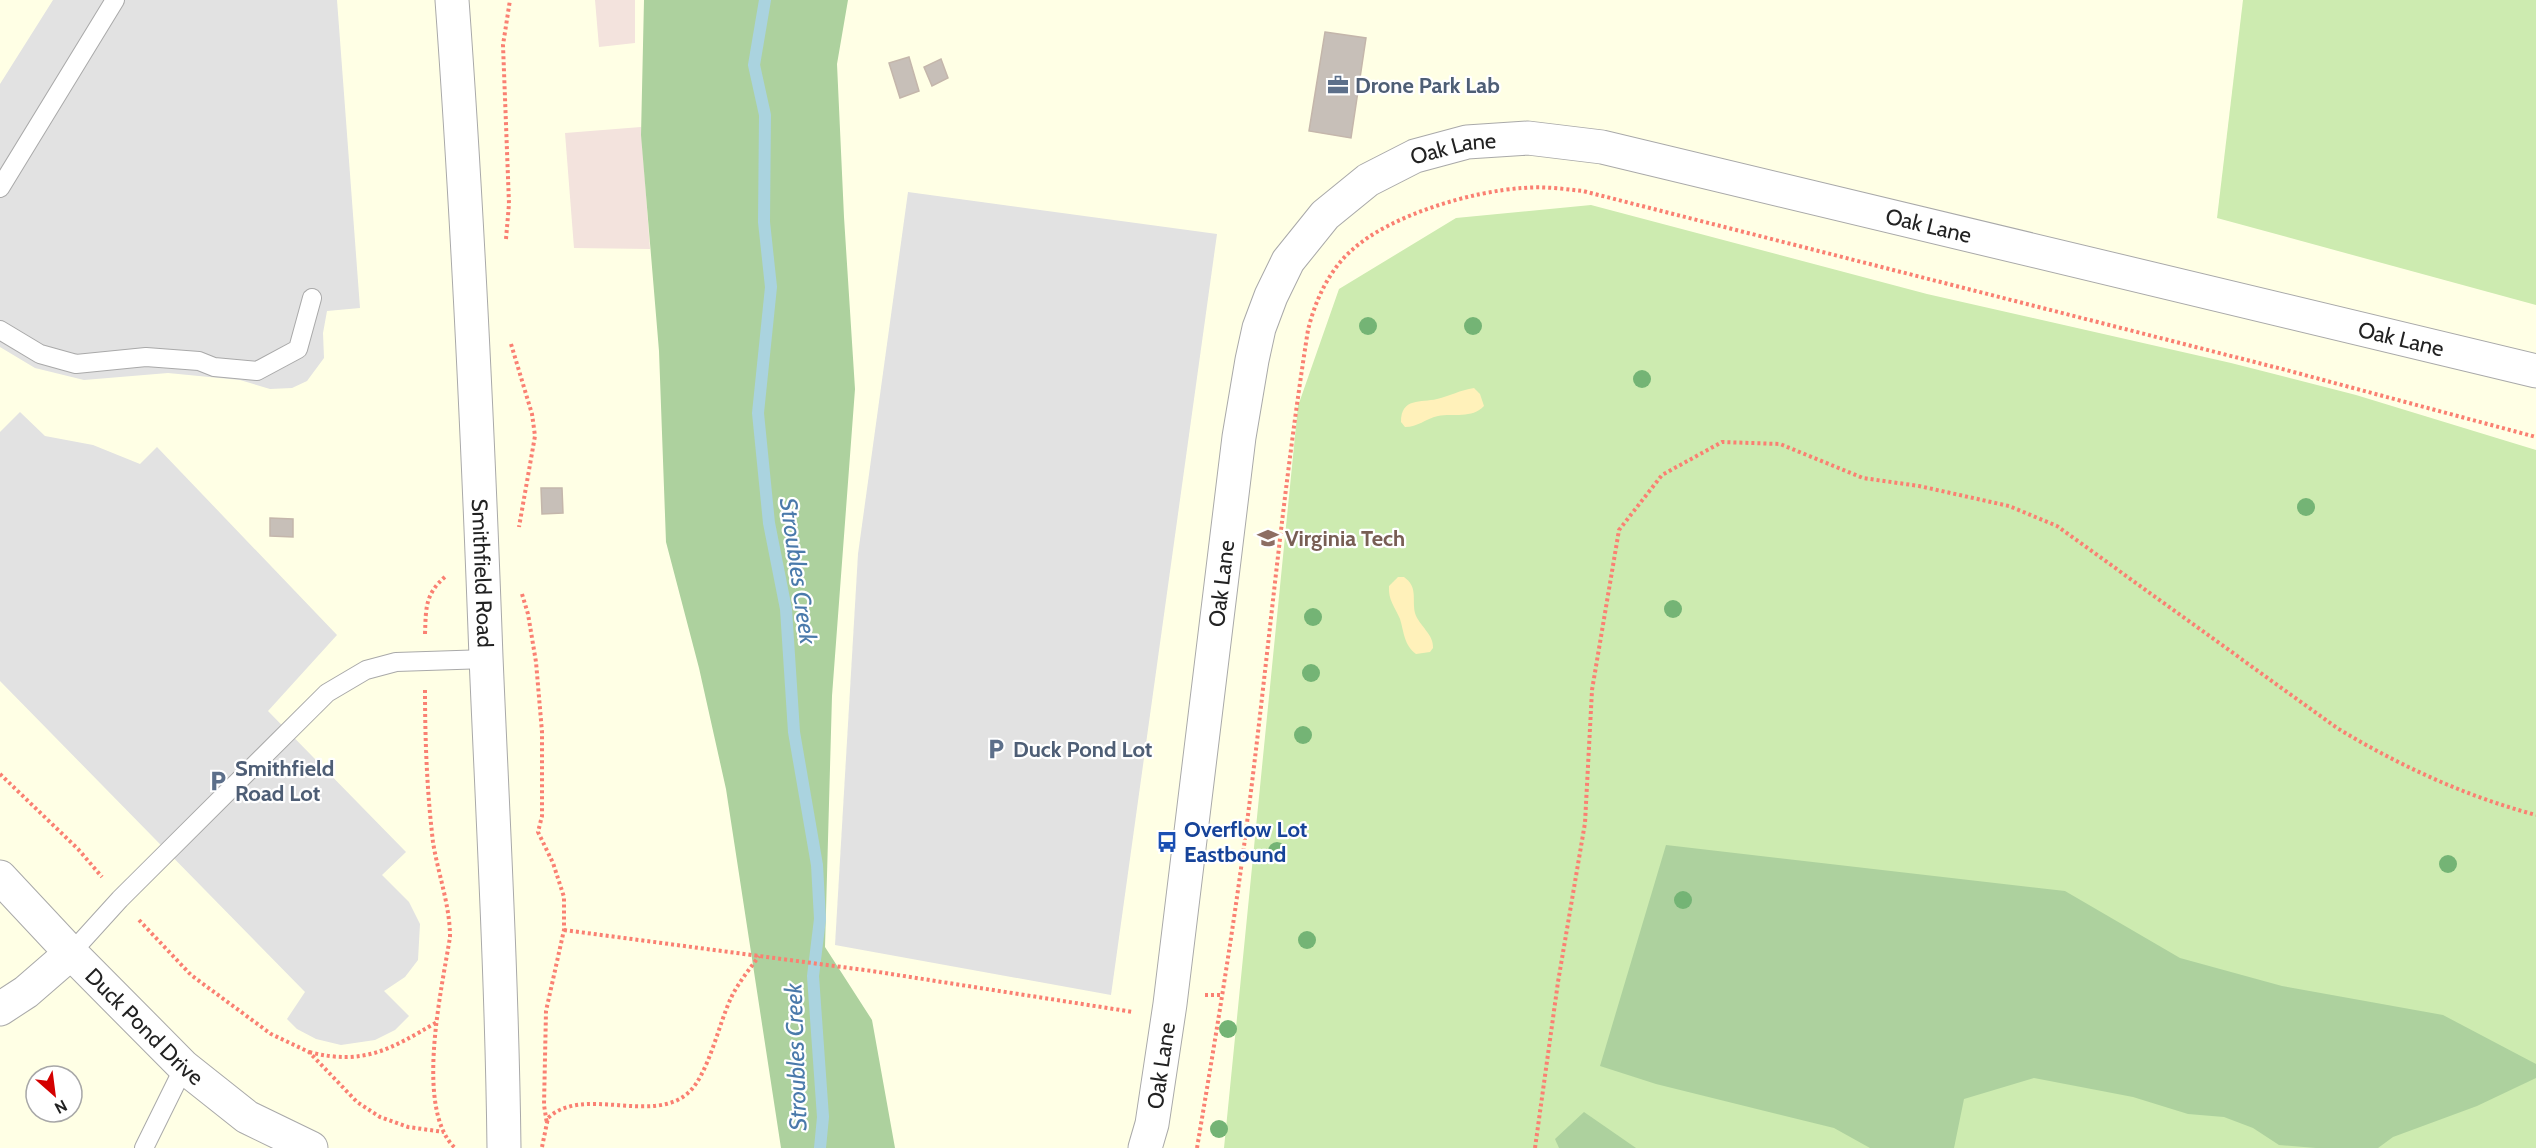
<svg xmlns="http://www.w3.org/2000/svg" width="2536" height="1148" viewBox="0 0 2536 1148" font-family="Cabin,sans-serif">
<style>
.education{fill:#ffffe5;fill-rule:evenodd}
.military{fill:#f3e3dd}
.grass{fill:#cdebb0}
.forest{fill:#add19e}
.sand{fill:#fff1ba}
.parking{fill:#e2e2e2}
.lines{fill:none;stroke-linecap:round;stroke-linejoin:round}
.stream{stroke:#aad3df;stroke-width:12}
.building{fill:#c7bfb8;stroke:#c4b6ab;stroke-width:1.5}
.service-casing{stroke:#a9a9a9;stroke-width:20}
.minor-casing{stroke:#a9a9a9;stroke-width:35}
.tertiary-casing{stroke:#a9a9a9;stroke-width:35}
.path{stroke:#fa8072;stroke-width:4;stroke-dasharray:3 3;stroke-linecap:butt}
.service{stroke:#fff;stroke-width:18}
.minor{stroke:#fff;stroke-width:33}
.tertiary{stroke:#fff;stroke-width:33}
.tree{fill:#74b475}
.labels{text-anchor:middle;stroke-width:4.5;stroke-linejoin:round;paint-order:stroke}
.service-label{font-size:22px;font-weight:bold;fill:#4e5e75;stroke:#fff;text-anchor:start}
.street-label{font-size:22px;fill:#222;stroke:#fff}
.education-label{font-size:22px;font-weight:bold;fill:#785e54;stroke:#fff;text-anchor:start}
.transit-label{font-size:22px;font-weight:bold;fill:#164399;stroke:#fff;text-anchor:start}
.water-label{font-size:24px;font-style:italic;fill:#4a7aab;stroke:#fff}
</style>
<rect width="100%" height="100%" fill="#f2efe9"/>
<path class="education" d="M0,0H2536V1148H0ZM36,1076H72V1112H36Z"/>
<g class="military">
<path d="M595,0H635V43L599,47Z"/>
<path d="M641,127L650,249L574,248L565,133Z"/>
</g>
<g class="grass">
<path d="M2243,0H2536V305L2217,218Z"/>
<path d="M1591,205L1927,294L2231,363L2356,395L2536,450V1148H1224L1298,406L1339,289L1456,218Z"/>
</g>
<g class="forest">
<path d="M644,0H848L837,64L844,217L855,389L832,696L825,947L872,1020L895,1148H781L726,789L699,668L666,542L659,351L641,135Z"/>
<path d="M1666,845L2065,891L2180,958L2282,986L2443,1015L2536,1064V1078L2477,1106L2393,1137L2378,1148H2316L2279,1145L2253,1128L2224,1117L2188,1114L2133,1097L2034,1078L1964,1099L1954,1148H1870L1834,1128L1656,1084L1600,1066Z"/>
<path d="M1584,1112L1636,1148H1559L1555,1139Z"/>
</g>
<g class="sand">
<path d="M1474,388L1480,394L1484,406C1472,419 1453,413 1438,416C1425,419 1418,427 1405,427L1401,422C1401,397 1421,403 1437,399C1450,396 1460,390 1474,388Z"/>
<path d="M1398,577H1404C1418,587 1412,598 1415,613C1419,626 1434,634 1433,648L1430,652L1416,654C1404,645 1404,632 1400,619C1395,607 1388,600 1389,586Z"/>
</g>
<g class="parking">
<path d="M53,0H337L360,308L327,311L323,333L324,358L307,381L292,388L270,389L240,380L168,373L84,380L35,368L0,347V84Z"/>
<path d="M908,192L1217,234L1111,995L835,945L858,554Z"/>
<path d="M20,412L45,436L93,445L140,464L157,447L337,635L268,711L406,852L382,875L409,902L420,924L418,960L405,977L384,991L409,1016L395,1030L375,1040L341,1045L316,1039L297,1029L287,1019L305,992L0,681V432Z"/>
</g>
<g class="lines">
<path class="stream" d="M765,0L754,65L765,115L764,222L771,287L758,413L769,523L786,609L794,732L817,865L820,919L813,976L823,1117L820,1148"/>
</g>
<g class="building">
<path d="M1325,32L1366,38L1351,138L1309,131Z"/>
<path d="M909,57L919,91L900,98L889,63Z"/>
<path d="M941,59L948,78L932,86L924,67Z"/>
<path d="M541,488H562L563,513L542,514Z"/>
<path d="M270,518L293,519V537L270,536Z"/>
</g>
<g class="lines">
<defs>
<g id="service">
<path d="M0,188L115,0"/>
<path d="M0,330L40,354L76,364L146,357L199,361L214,367L257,371L298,349L312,298"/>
<path d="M71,953L120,899L327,693L366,670L396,662L487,659"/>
<path d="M144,1148L184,1067"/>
</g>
<g id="minor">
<path id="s1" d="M452,0C468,219 478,438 486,657C493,821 502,984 504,1148"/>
<path d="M0,1009L26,992L71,953"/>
<path id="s2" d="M1145,1148L1152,1124L1170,1004L1239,437L1252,360L1259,328L1271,296L1288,261L1325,215L1368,180L1415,156L1467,142L1528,138L1602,147L2536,371"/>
</g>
<g id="tertiary">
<path id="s3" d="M0,877L71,953L184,1067L247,1117L311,1148"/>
</g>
</defs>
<use href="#service" class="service-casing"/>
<use href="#minor" class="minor-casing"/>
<use href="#tertiary" class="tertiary-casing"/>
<g class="path">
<path d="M506,239L509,204L503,45L510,0"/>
<path d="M511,344L532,414L535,436L519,527"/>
<path d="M522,594L528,614L536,662L542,732V816L538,832L553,863L564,897V930L546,1011L544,1105L547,1124"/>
<path d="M425,634C426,607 425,594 446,576"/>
<path d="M425,690C425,741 427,792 433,842C438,874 450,905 450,937C442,988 414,1109 455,1148"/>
<path d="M0,774L78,849L102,877"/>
<path d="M139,920L191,975L271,1034L309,1052L357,1102L380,1117L408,1127L444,1132"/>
<path d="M564,930L872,971L1133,1012"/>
<path d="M1205,995H1223"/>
<path d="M309,1052C364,1066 391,1049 437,1022"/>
<path d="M542,1147L548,1118C583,1085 652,1125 688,1093C708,1076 719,1023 731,998C738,983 749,970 759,956"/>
<path d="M1197,1148C1216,1035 1235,921 1249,807C1269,648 1283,488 1308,330C1315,301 1329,270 1352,250C1390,215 1473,191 1523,188C1543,186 1564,189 1583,191L2286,370L2536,437"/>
<path d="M1535,1148L1558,982L1585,823L1592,690L1619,530L1662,475L1722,442L1780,444L1863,478L1919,486L2009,506L2057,526L2337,728C2400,766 2465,796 2536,815"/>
</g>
<use href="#service" class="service"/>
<use href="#minor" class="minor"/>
<use href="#tertiary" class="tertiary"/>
</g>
<g class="tree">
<circle cx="1368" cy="326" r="9"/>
<circle cx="1473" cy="326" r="9"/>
<circle cx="1642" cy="379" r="9"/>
<circle cx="2306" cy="507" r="9"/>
<circle cx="1673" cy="609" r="9"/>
<circle cx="1313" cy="617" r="9"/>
<circle cx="1311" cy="673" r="9"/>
<circle cx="1303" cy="735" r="9"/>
<circle cx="1277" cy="851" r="9"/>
<circle cx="2448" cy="864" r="9"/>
<circle cx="1683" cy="900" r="9"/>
<circle cx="1307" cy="940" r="9"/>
<circle cx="1228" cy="1029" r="9"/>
<circle cx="1219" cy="1129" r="9"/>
</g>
<defs>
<symbol id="office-bare" viewBox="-9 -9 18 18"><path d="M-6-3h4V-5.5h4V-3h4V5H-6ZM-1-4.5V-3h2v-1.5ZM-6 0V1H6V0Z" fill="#5c6f8a" stroke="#fff" stroke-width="2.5" paint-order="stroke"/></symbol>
<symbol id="university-bare" viewBox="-9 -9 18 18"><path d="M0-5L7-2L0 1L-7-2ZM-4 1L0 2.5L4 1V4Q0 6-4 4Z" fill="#8d6e63" stroke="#fff" stroke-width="2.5" paint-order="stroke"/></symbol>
<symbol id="parking-bare" viewBox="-9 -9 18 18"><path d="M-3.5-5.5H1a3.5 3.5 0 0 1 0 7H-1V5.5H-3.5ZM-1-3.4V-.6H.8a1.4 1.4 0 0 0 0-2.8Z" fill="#5c6f8a" stroke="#fff" stroke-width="2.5" paint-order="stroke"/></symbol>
<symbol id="bus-bare" viewBox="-9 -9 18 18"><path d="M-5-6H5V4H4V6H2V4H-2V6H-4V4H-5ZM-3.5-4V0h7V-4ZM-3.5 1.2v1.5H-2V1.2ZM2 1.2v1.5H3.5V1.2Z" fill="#1a4fb4" stroke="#fff" stroke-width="2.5" paint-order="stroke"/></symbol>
</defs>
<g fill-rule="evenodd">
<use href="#office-bare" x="1323" y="70" width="30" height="30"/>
<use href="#university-bare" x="1253" y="523" width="30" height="30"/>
<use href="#parking-bare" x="981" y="734" width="30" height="30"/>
<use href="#parking-bare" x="203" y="766" width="30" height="30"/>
<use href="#bus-bare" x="1152" y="827" width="30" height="30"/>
</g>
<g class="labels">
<g class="service-label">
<text x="1355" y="93">Drone Park Lab</text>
<text x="1013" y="757">Duck Pond Lot</text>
<text x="235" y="776">Smithfield<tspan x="235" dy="25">Road Lot</tspan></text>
</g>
<g class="street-label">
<text dy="8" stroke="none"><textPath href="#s2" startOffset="1108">Oak Lane</textPath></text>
<text dy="8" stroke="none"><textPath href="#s2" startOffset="1594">Oak Lane</textPath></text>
<text dy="8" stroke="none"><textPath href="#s2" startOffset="2080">Oak Lane</textPath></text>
<text dy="8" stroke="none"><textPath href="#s1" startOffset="574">Smithfield Road</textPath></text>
<text dy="8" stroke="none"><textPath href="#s2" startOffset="570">Oak Lane</textPath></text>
<text dy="8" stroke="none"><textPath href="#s3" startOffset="208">Duck Pond Drive</textPath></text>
<text dy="8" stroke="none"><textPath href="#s2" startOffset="84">Oak Lane</textPath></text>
</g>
<g class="education-label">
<text x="1285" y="546">Virginia Tech</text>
</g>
<g class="transit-label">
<text x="1184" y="837">Overflow Lot<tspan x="1184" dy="25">Eastbound</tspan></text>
</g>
<g class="water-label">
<text transform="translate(798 571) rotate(82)" y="8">Stroubles Creek</text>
<text transform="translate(796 1057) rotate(-92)" y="8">Stroubles Creek</text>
</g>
</g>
<g transform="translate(54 1094) rotate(152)"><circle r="28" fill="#ffffff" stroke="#a7a7a7" stroke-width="1.5"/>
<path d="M0-4.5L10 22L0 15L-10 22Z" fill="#d40000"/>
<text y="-9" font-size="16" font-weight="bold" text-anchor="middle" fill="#222222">N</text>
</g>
</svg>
